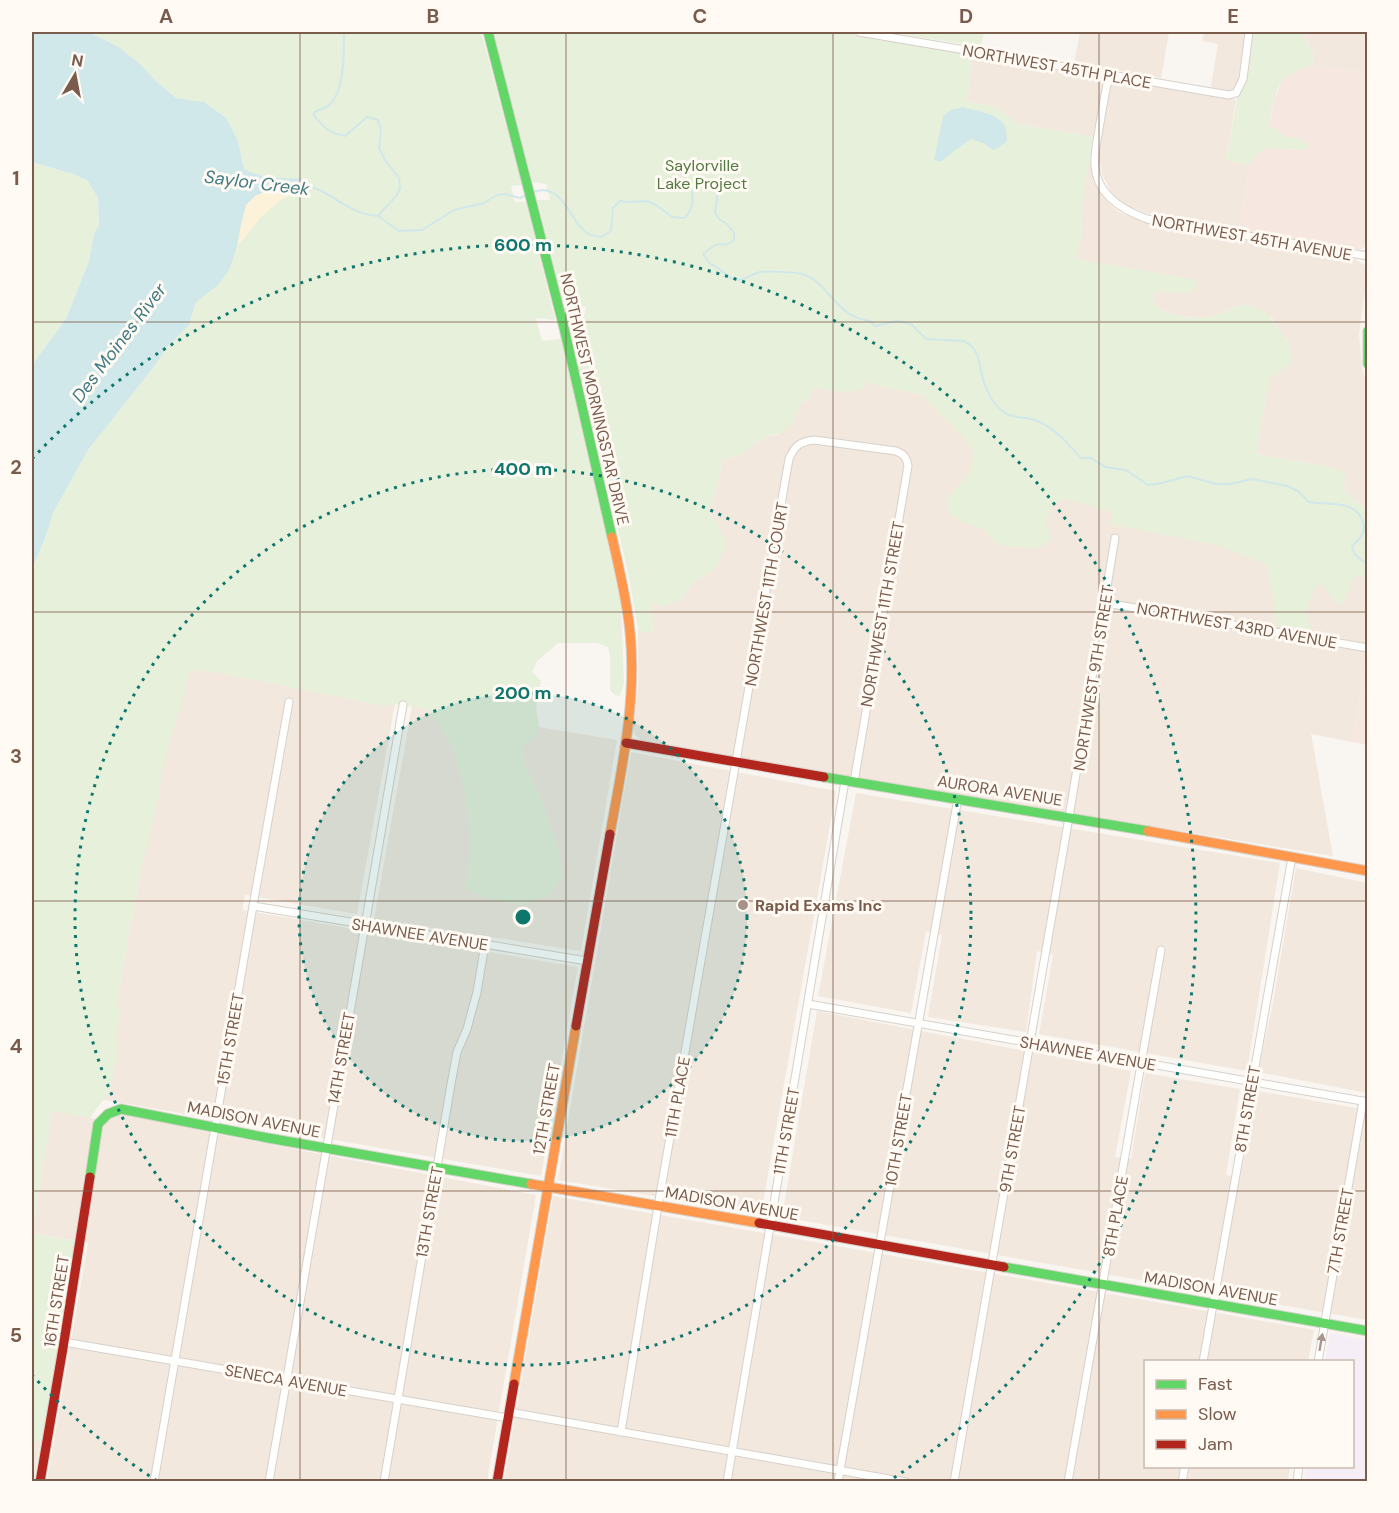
<svg xmlns="http://www.w3.org/2000/svg" width="1399" height="1513" viewBox="0 0 1399 1513" font-family="'DM Sans',sans-serif">
<style>
.residential{fill:#f2e8de}
.commercial{fill:#f6e8e1}
.education{fill:#f6eef6}
.green{fill:#e7f0db}
.sand{fill:#fbf2d9}
.water{fill:#d0e8ea}
.lines{fill:none;stroke-linecap:round;stroke-linejoin:round}
.stream{stroke:#d0e8ea;stroke-width:2}
.street-casing{stroke:#d7d1cb;stroke-width:9}
.fast-casing{stroke:#d9d2cb;stroke-width:11}
.slow-casing{stroke:#d9d2cb;stroke-width:11}
.jam-casing{stroke:#d9d2cb;stroke-width:11}
.street{stroke:#fefefd;stroke-width:7}
.fast{stroke:#63d668;stroke-width:9}
.slow{stroke:#ff974d;stroke-width:9}
.jam{stroke:#b3261e;stroke-width:9}
.oneway{fill:#a8958b}
.grid{fill:none;stroke:#7a5c4d;stroke-width:1.5;stroke-opacity:0.55}
.ring{fill:none;stroke:#0f766e;stroke-width:3;stroke-dasharray:3 6}
.poi-dot{fill:#a69286;stroke:#fffaf3;stroke-width:2}
.labels{text-anchor:middle;stroke-width:6;stroke-linejoin:round;paint-order:stroke}
.street-label{font-size:16px;fill:#7a5c4d;stroke:#fffaf3}
.park-label{font-size:16px;fill:#537a41;stroke:#fffaf3}
.poi-label{font-size:16px;font-weight:bold;fill:#7a5c4d;stroke:#fffaf3;text-anchor:start}
.water-label{font-size:18px;font-style:italic;fill:#437c86;stroke:#fffaf3}
.centre{fill:#0f766e;stroke:#fffaf3;stroke-width:3}
.ring-label{font-size:18px;text-anchor:middle;font-weight:bold;fill:#0f766e;stroke:#fffaf3;stroke-width:6;stroke-linejoin:round;paint-order:stroke}
.neatline{fill:none;stroke:#7a5c4d;stroke-width:2}
.grid-label{font-size:20px;text-anchor:middle;font-weight:bold;fill:#7a5c4d}
</style>
<rect width="100%" height="100%" fill="#f9f5f0"/>
<g class="residential">
<path d="M1080,32H1169L1161,78L1074,63Z"/>
<path d="M1204,32H1247L1241,77L1234,90L1231,91L1211,87L1218,44L1202,41Z"/>
<path d="M1305,32H1367V73L1312,65L1313,53L1304,36Z"/>
<path d="M973,54L1096,76L1101,81L1102,88L1093,137L1018,124L994,106L967,102Z"/>
<path d="M1117,80L1236,100L1226,160L1249,165L1239,229L1147,213L1125,205L1111,192L1102,174L1099,155L1111,85Z"/>
<path d="M1089,154L1094,183L1103,197L1117,211L1145,223L1352,257L1366,266L1367,276L1359,334L1362,368L1368,385L1367,510L1345,492L1344,481L1330,467L1256,454L1270,376L1289,366L1288,341L1280,331L1272,318L1237,306L1218,315L1200,319L1177,316L1156,307L1152,295L1159,291L1176,293L1074,257L1082,237L1081,214Z"/>
<path d="M864,382L923,395L1367,574V650L1352,742L1311,734L1333,856L895,784L820,773L641,740L634,734L633,729L638,690V628L643,632H654L650,601L681,600L694,582L717,567L719,527L709,511L718,483L722,460L742,454L766,436L777,435L793,422L800,405L810,397L813,387L845,392Z"/>
<path d="M179,662L395,704L357,914L245,895L242,910L578,967L541,1176L99,1099Z"/>
<path d="M412,706L617,740L581,951L374,919Z"/>
<path d="M631,752L836,791L761,1214L558,1180Z"/>
<path d="M856,793L1280,863L1247,1071L1039,1034L1053,955L1037,951L1026,1032L928,1017L942,935L926,931L911,1013L818,996Z"/>
<path d="M1296,868L1367,883V1093L1258,1072L1272,1008Z"/>
<path d="M817,1011L1131,1071L1115,1157L1131,1159L1145,1073L1240,1089L1226,1175L1240,1178L1258,1091L1367,1110V1320L782,1217Z"/>
<path d="M52,1110L108,1121L121,1113L220,1135L536,1195L487,1481H47L88,1243L32,1233Z"/>
<path d="M553,1196L1314,1330L1308,1361L1146,1362V1466L1290,1467L1288,1481L504,1482Z"/>
<path d="M41,1439L34,1481H32V1440Z"/>
</g>
<g class="commercial">
<path d="M1312,65L1367,73V244L1362,249H1351L1239,229L1249,165L1257,155L1267,148L1304,150L1302,140L1286,136L1269,127L1274,99L1283,79L1296,70Z"/>
<path d="M1367,650V745L1352,742Z"/>
</g>
<path class="education" d="M1330,1333L1367,1340V1481H1304L1306,1467L1352,1466V1362L1325,1361Z"/>
<g class="green">
<path d="M89,32H481L522,185L511,186L515,202H526L555,320L536,318L542,341L561,339L613,567L621,607L624,683L620,696L615,695L610,690V657L608,647L597,643H558L537,661L532,672L541,681L536,708L539,727L536,736L522,747L527,769L542,800L558,848L563,875L550,895L522,905L489,899L465,888C474,842 468,786 450,743C445,731 434,719 426,709L395,704L384,706L210,671L191,670L163,766L159,795L138,885L116,1007L121,1011L116,1033L117,1062L108,1093L90,1118L52,1111L32,1233L74,1241V1251L45,1428L41,1439L32,1444V569L46,536L53,513L88,450L153,368L168,346L174,340L192,317L196,302L240,229L269,190L303,187L300,178C280,179 262,178 244,169L238,141L204,102L176,98L158,83L141,65L119,47Z"/>
<path d="M493,32H839L973,54L967,102L994,106L1018,124L1093,137L1081,214L1082,237L1074,257L1082,260L1192,279L1198,285L1191,292L1176,293L1159,291L1152,295L1156,307C1178,317 1196,323 1219,314C1228,311 1236,305 1246,305C1265,306 1271,319 1281,332C1287,340 1292,347 1292,357C1292,359 1290,364 1289,366L1270,377L1256,454L1330,467L1345,472L1344,481L1345,492L1367,510V578L1356,575C1348,583 1351,596 1342,605L1334,600L1323,585L1316,586C1313,595 1306,607 1307,617C1308,622 1311,626 1312,631L1275,626L1274,602L1266,565L1221,546L1114,525L1111,521V512L1066,498L1053,505L1045,522L1052,540L1035,549L1023,547H1009L998,544L983,529L965,523L949,513L946,500L971,471L973,452L962,435L948,422L923,395L864,382L865,387C848,396 832,390 813,388L810,397L800,405L793,422L783,433L766,436L742,454L722,460L718,483L709,511L719,527L726,544L717,567L694,582L681,600L664,607L651,602L654,633L643,632L638,628C622,524 587,423 567,319L570,315L584,317L586,307L564,302L562,297L537,200H550L546,184L532,182Z"/>
<path d="M889,32H984L981,47Z"/>
<path d="M1247,32H1305L1304,36L1313,54L1312,65C1275,77 1275,91 1269,126L1286,136L1302,140L1309,146L1304,150L1267,148L1257,155L1249,165L1226,160L1241,77Z"/>
<path d="M32,163H35L73,174L87,180L98,198L99,226L94,234L89,261L66,319L32,365Z"/>
</g>
<path class="sand" d="M303,187L281,200L262,216L237,247L240,229L246,205L255,196L269,190Z"/>
<g class="water">
<path d="M32,32H89L119,47L141,65L158,83L176,98L204,102L226,118L238,141L244,169C262,178 280,179 300,178L303,187L269,190L255,196L246,205L240,229L237,247L229,270L218,285L196,302L189,325L168,346L153,368L88,450L53,513L46,536L32,569V365L66,319L89,261L94,234L99,226L98,198L87,180L73,174L35,163H32Z"/>
<path d="M963,107C975,111 993,112 1002,122C1007,127 1006,135 1007,141L998,148L993,150L985,144L972,139C960,145 951,155 940,162L934,160L943,116L951,110Z"/>
</g>
<g class="lines">
<g class="stream">
<path d="M301,184C329,188 346,214 378,216L397,195L400,188L399,178L385,160L379,148L381,130L378,120L367,117L345,136C330,133 323,128 314,115V112C319,110 324,108 328,106C345,94 344,50 344,32"/>
<path d="M533,192C563,181 569,221 587,233C591,236 597,236 601,237L611,231L613,208L620,201L628,202L647,201L656,205L672,217L685,218C692,209 694,203 692,192L699,182L710,181L717,187V201L715,212L719,219L727,224L734,233V240L728,244L715,245L703,254L710,264C720,266 727,280 738,280C745,280 752,274 760,272C767,271 794,272 802,274C831,283 833,316 870,321L875,326L897,321L911,324L926,339L964,341C983,350 978,370 985,385C988,393 994,404 1000,409C1009,419 1023,416 1035,420C1053,426 1068,444 1081,458H1091L1105,467L1126,470L1148,485L1162,483L1187,476L1216,484H1230L1252,479L1287,486L1298,491L1309,502C1327,505 1356,499 1363,522C1366,532 1360,540 1352,546C1353,555 1360,560 1368,564"/>
<path d="M378,216L399,231L422,230L454,210L484,203L497,195L505,194L520,198L528,194"/>
</g>
<defs>
<g id="street">
<path d="M859,32L1229,95L1236,93L1243,79L1249,32"/>
<path d="M1109,75C1105,93 1102,111 1099,129C1097,141 1094,154 1095,166C1097,195 1122,210 1147,219L1368,256"/>
<path d="M1106,603L1368,648"/>
<path d="M253,906L587,961"/>
<path d="M808,1004L1368,1102"/>
<path d="M64,1342L508,1418"/>
<path d="M1203,1362L1292,857"/>
<path d="M1318,1362L1363,1101"/>
<path d="M509,1412L906,1482"/>
<path d="M621,1432L658,1206L789,459C795,445 800,442 814,440L896,451C904,454 907,458 908,466L854,782"/>
<path d="M154,1482L253,906L289,702"/>
<path d="M269,1482L403,705"/>
<path d="M384,1482L451,1084L457,1052L467,1029L477,992L485,944"/>
<path d="M727,1482L845,781"/>
<path d="M838,1482L958,798"/>
<path d="M954,1482L1069,817L1115,538"/>
<path d="M1068,1482L1161,950"/>
<path d="M1182,1482L1185,1466"/>
<path d="M1297,1482L1299,1466"/>
</g>
<g id="fast">
<path d="M488,32L564,328L612,537"/>
<path d="M1368,331V364"/>
<path d="M824,777L1148,831"/>
<path d="M90,1177L98,1124L108,1114L121,1109L268,1138L531,1184"/>
<path d="M1004,1267L1368,1331"/>
</g>
<g id="slow">
<path d="M1148,831L1368,871"/>
<path d="M610,834C622,767 637,700 630,632C627,600 619,568 612,537"/>
<path d="M531,1184L759,1223"/>
<path d="M514,1384L576,1026"/>
</g>
<g id="jam">
<path d="M626,743L824,777"/>
<path d="M576,1026L610,834"/>
<path d="M759,1223L1004,1267"/>
<path d="M40,1482L64,1342L90,1177"/>
<path d="M497,1482L514,1384"/>
</g>
</defs>
<use href="#street" class="street-casing"/>
<use href="#fast" class="fast-casing"/>
<use href="#slow" class="slow-casing"/>
<use href="#jam" class="jam-casing"/>
<use href="#street" class="street"/>
<use href="#fast" class="fast"/>
<use href="#slow" class="slow"/>
<use href="#jam" class="jam"/>
</g>
<defs><path id="oneway-solid" d="M-6-.8H1V-3.2L6.5 0L1 3.2V.8H-6Z" transform="scale(1.5)"/></defs>
<use class="oneway" href="#oneway-solid" transform="translate(1321 1342) rotate(-80)"/>
<path class="grid" d="M300,32V1482M566,32V1482M833,32V1482M1099,32V1482M32,322H1368M32,612H1368M32,901H1368M32,1191H1368"/>
<circle cx="523" cy="917" r="224" fill="#0f766e" fill-opacity=".12"/>
<g class="ring">
<circle cx="523" cy="917" r="224"/>
<circle cx="523" cy="917" r="448"/>
<path d="M157 1481A672 672 0 0 1 32 1375M32 459A672 672 0 1 1 889 1481"/>
</g>
<circle class="poi-dot" cx="743" cy="905" r="6"/>
<g class="labels">
<g class="street-label">
<text transform="translate(1057 66) rotate(10)" y="6">NORTHWEST 45TH PLACE</text>
<text transform="translate(1252 237) rotate(10)" y="6">NORTHWEST 45TH AVENUE</text>
<text transform="translate(595 399) rotate(77)" y="6">NORTHWEST MORNINGSTAR DRIVE</text>
<text transform="translate(766 594) rotate(-80)" y="6">NORTHWEST 11TH COURT</text>
<text transform="translate(882 614) rotate(-80)" y="6">NORTHWEST 11TH STREET</text>
<text transform="translate(1237 625) rotate(10)" y="6">NORTHWEST 43RD AVENUE</text>
<text transform="translate(1093 678) rotate(-81)" y="6">NORTHWEST 9TH STREET</text>
<text transform="translate(1000 790) rotate(9)" y="6">AURORA AVENUE</text>
<text transform="translate(420 934) rotate(9)" y="6">SHAWNEE AVENUE</text>
<text transform="translate(230 1039) rotate(-80)" y="6">15TH STREET</text>
<text transform="translate(1088 1053) rotate(10)" y="6">SHAWNEE AVENUE</text>
<text transform="translate(341 1058) rotate(-80)" y="6">14TH STREET</text>
<text transform="translate(677 1097) rotate(-80)" y="6">11TH PLACE</text>
<text transform="translate(546 1109) rotate(-80)" y="6">12TH STREET</text>
<text transform="translate(1247 1109) rotate(-80)" y="6">8TH STREET</text>
<text transform="translate(254 1119) rotate(11)" y="6">MADISON AVENUE</text>
<text transform="translate(786 1131) rotate(-80)" y="6">11TH STREET</text>
<text transform="translate(898 1140) rotate(-80)" y="6">10TH STREET</text>
<text transform="translate(1012 1149) rotate(-80)" y="6">9TH STREET</text>
<text transform="translate(732 1203) rotate(10)" y="6">MADISON AVENUE</text>
<text transform="translate(429 1212) rotate(-80)" y="6">13TH STREET</text>
<text transform="translate(1115 1216) rotate(-80)" y="6">8TH PLACE</text>
<text transform="translate(1340 1231) rotate(-80)" y="6">7TH STREET</text>
<text transform="translate(1211 1288) rotate(10)" y="6">MADISON AVENUE</text>
<text transform="translate(56 1301) rotate(-81)" y="6">16TH STREET</text>
<text transform="translate(286 1380) rotate(10)" y="6">SENECA AVENUE</text>
</g>
<g class="park-label">
<text x="702" y="171">Saylorville<tspan x="702" dy="18">Lake Project</tspan></text>
</g>
<g class="poi-label">
<text x="755" y="911">Rapid Exams Inc</text>
</g>
<g class="water-label">
<text transform="translate(257 183) rotate(7)" y="6">Saylor Creek</text>
<text transform="translate(119 343) rotate(-53)" y="6">Des Moines River</text>
</g>
</g>
<circle cx="523" cy="917" r="9" class="centre"/>
<g class="ring-label">
<text x="523" y="251">600 m</text>
<text x="523" y="475">400 m</text>
<text x="523" y="699">200 m</text>
</g>
<rect width="1399" height="1513" fill="none" stroke="#fffaf3" stroke-width="66"/>
<rect x="1144" y="1360" width="210" height="108" fill="#fffaf3" stroke="#cabbb1" stroke-width="1.5"/>
<rect x="1156" y="1380" width="30" height="9" fill="#63d668" stroke="#cabbb1" stroke-width="1.5"/>
<text x="1198" y="1390" font-size="18" fill="#7a5c4d">Fast</text>
<rect x="1156" y="1410" width="30" height="9" fill="#ff974d" stroke="#cabbb1" stroke-width="1.5"/>
<text x="1198" y="1420" font-size="18" fill="#7a5c4d">Slow</text>
<rect x="1156" y="1440" width="30" height="9" fill="#b3261e" stroke="#cabbb1" stroke-width="1.5"/>
<text x="1198" y="1450" font-size="18" fill="#7a5c4d">Jam</text>
<g transform="translate(75 75) rotate(10)" stroke="#fffaf3" stroke-width="4.5" paint-order="stroke">
<path d="M0-4.5L10 22L0 15L-10 22Z" fill="#7a5c4d"/>
<text y="-9" font-size="16" font-weight="bold" text-anchor="middle" fill="#7a5c4d">N</text>
</g>
<rect x="33" y="33" width="1333" height="1447" class="neatline"/>
<g class="grid-label">
<text x="166" y="23">A</text>
<text x="433" y="23">B</text>
<text x="700" y="23">C</text>
<text x="966" y="23">D</text>
<text x="1233" y="23">E</text>
<text x="16" y="185">1</text>
<text x="16" y="474">2</text>
<text x="16" y="763">3</text>
<text x="16" y="1053">4</text>
<text x="16" y="1342">5</text>
</g>
</svg>
